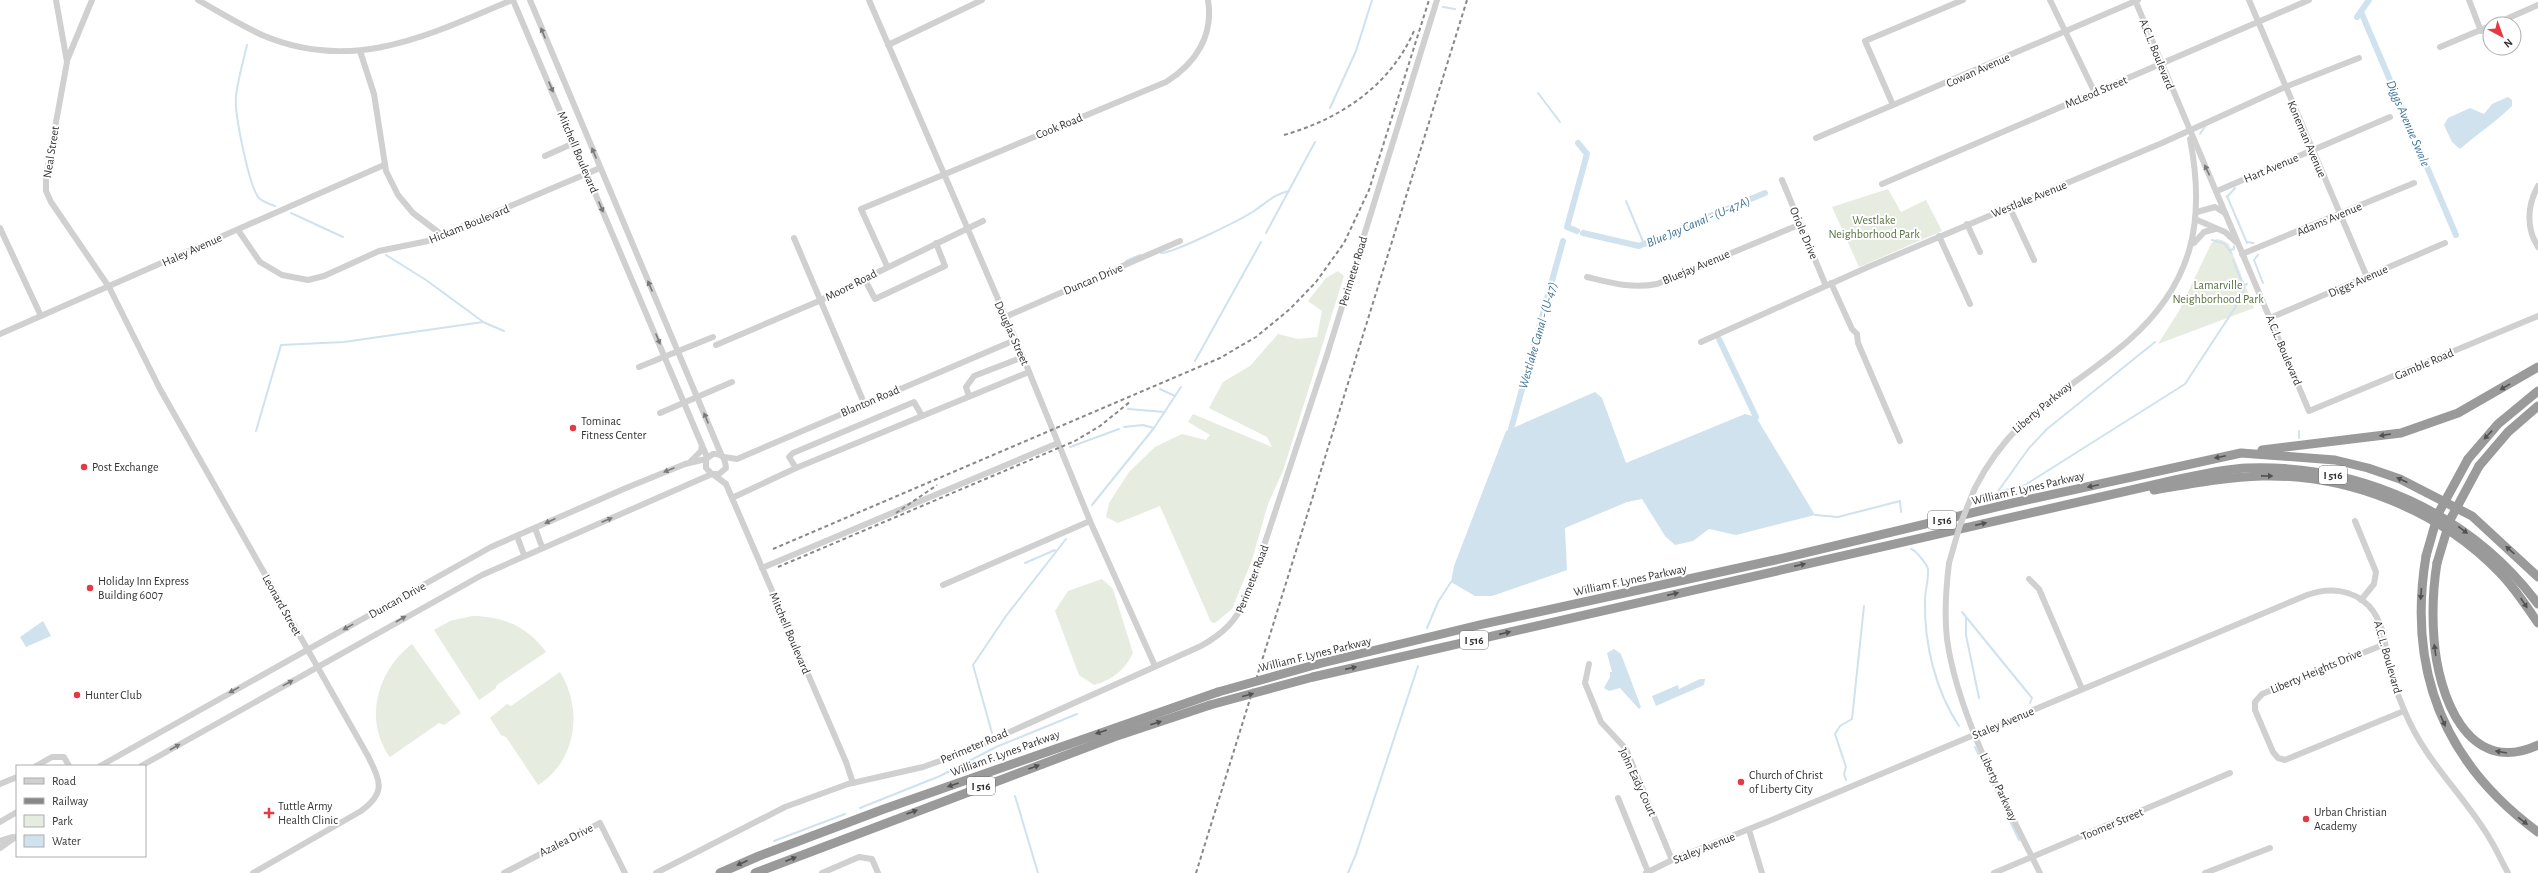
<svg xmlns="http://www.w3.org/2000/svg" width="2538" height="873" viewBox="0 0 2538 873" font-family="'Alegreya Sans',sans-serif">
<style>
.green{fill:#e6ecdf}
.water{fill:#cfe2ee}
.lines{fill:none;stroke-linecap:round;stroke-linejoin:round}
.stream{stroke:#cfe2ee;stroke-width:2}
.canal{stroke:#cfe2ee;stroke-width:6}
.minor{stroke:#d0d0d0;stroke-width:6}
.highway{stroke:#9a9a9a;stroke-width:9}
.rail{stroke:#888;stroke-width:2;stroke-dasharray:4 3;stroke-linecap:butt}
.minor-bridge{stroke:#d0d0d0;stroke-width:6}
.highway-bridge{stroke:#9a9a9a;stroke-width:9}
.oneway{fill:#7a7a7a}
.oneway2{fill:#525252}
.poi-dot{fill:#e63946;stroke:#fff;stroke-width:1.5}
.labels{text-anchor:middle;stroke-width:4;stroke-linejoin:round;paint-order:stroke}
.shield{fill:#fff;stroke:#707070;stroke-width:1}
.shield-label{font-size:11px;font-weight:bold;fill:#333}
.street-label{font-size:12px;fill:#333;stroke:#fff}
.park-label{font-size:12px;fill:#56703f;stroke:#fff}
.poi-label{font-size:12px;fill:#333;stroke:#fff;text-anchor:start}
.water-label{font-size:13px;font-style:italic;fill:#3f7597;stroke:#fff}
</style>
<rect width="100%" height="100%" fill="#fff"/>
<g class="green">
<path d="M1888,189L1901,212L1926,200L1942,231L1859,267L1832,207Z"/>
<path d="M2216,239L2222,240L2229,244L2254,308L2158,344L2179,311L2211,244Z"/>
<path d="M1338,271L1344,276L1283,471L1268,504L1252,560L1232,609L1215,623L1211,622L1160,506L1118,523L1106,517L1109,503L1129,472L1155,447L1182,434L1206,440L1210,435L1188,422L1193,414L1272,447L1267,437L1209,408L1223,382L1250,366L1278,334L1298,339L1317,337L1322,311L1308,301L1326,278Z"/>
<path d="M1102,579L1113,589L1133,653C1125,670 1112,680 1094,685L1079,675L1055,611L1068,591Z"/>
<path d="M472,616C503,616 528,627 546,652L497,685L495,689L479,700L434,630L450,621Z"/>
<path d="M412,644L461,713L444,725L439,723L390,757C363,719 378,670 412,644Z"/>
<path d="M560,672C583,709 577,761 538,785L506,737L501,735L490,718L507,704L511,706Z"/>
</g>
<g class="water">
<path d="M2508,97L2512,100V106C2496,122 2477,134 2460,149L2452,142L2444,125L2448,118L2470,108L2484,114L2492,104Z"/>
<path d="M1595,392L1602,398L1626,463L1745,414L1756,417L1815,515L1736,535L1709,529L1693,541L1675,545L1665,536L1642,499L1627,502L1565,528L1567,570L1492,596H1475L1451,582L1454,566L1506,431Z"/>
<path d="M43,621L51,636L26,647L20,637Z"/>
<path d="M1614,649L1621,654L1641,707L1639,709L1620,688L1609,691L1604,688L1610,677V672H1612L1607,653Z"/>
<path d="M1700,679H1705L1704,685L1656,706L1652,696L1678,685L1679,689Z"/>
</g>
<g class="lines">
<g class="stream">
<path d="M1443,7L1455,9"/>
<path d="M247,45C243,62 238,79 236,96C234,112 249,187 259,198C263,202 269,204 275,206"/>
<path d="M1538,93L1560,122"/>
<path d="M1330,108L1356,51L1372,0"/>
<path d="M2200,134L2206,125"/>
<path d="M2227,196L2247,243"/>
<path d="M2227,197L2235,188"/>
<path d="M1626,201L1644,244"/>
<path d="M291,213L343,237"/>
<path d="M1266,233L1315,142"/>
<path d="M2212,240L2225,244L2231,253"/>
<path d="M2247,242L2253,243"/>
<path d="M2230,250L2234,249V246"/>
<path d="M1161,253C1174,253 1242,219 1254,211C1266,203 1274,194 1289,191"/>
<path d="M386,255L426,280L482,321"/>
<path d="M2233,260L2243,285"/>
<path d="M2254,260L2263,283"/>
<path d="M2254,260L2258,255"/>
<path d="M1126,261L1140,255"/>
<path d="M1195,361L1261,242"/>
<path d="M1160,389L1175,396"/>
<path d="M1128,409L1165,412"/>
<path d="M1124,427L1143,425L1154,428"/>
<path d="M256,431L281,345L344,342L483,322L504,331"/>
<path d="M2299,431V438"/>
<path d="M1070,447L1119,429"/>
<path d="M1999,490L2029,448L2047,429L2155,342"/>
<path d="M1998,492L2025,485L2185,384L2242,297L2244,285L2247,284"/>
<path d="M1092,505L1154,428L1181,387"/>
<path d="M1815,515L1838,517L1900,501L1901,512"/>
<path d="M1911,549C1916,550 1927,565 1928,569C1929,579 1925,590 1925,600C1924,643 1935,690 1959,726"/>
<path d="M1025,563L1055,550"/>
<path d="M1962,612L2032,698L2030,703"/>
<path d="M1966,618V635L1979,698"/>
<path d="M1427,628L1438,602L1451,582"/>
<path d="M992,733L973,665L1006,616L1066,539"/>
<path d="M1975,747L2019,840"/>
<path d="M1846,780L1844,774L1846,767L1835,734L1840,726L1852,719L1864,606"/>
<path d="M1015,796L1038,873"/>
<path d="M860,808L940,776L996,747L1077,714"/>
<path d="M774,841L845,814"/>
<path d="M1348,873L1356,854L1418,666"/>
</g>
<g class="canal">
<path d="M2361,12L2456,235"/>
<path d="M2357,17L2369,0"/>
<path d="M1577,231L1567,227L1587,154L1578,143"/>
<path d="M1583,233L1639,246L1765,193"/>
<path d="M1719,339L1756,417"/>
<path d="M1511,429L1563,241"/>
</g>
<g class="minor">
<path d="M56,0L67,62L46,177V191L51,202L109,287L160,389L368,756C380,781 387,792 361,811L253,873"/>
<path d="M198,0C219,12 240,25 262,35C353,74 429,35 512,0"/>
<path d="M513,0L707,457"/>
<path d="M530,0L721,454"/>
<path d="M869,0L1023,357L1090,521L1155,666"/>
<path d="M2050,0L2095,93"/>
<path d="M2135,0L2309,411L2538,316"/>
<path d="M2249,0L2367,277"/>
<path d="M2469,0L2481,31"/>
<path d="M2495,24L2538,5"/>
<path d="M888,45L982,0"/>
<path d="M2440,47L2490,26"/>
<path d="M360,51L374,94L386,171L398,195L413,213L442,235"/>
<path d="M68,58L92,0"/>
<path d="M1893,105L1865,41L1963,0"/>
<path d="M1816,138L2138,0"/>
<path d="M545,156L574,143"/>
<path d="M1782,180L1826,286"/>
<path d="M1882,184L2309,0"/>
<path d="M2538,186C2527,206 2526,228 2538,247"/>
<path d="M2217,191L2390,117"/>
<path d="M2009,206L2034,260"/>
<path d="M2197,212L2215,207L2225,213"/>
<path d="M2197,220L2225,232L2236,242"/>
<path d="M1967,224L1980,252"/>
<path d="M0,228L41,316"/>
<path d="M238,230L260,262L282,275L308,280L324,276L379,251L428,241L600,168"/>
<path d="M1939,236L1970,304"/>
<path d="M794,238L864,403"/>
<path d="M2194,243L2204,232L2215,229"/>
<path d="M2242,254L2414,183"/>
<path d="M887,266L861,209L1166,82C1195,64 1214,36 1208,0"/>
<path d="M1587,277C1612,283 1631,289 1657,284L1801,224"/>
<path d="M864,278L875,299L945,266L936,243"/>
<path d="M1831,283L1852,329L1857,334L1858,343L1900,441"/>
<path d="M1005,317L1180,241"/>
<path d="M2270,318L2445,243"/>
<path d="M0,334L384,165"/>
<path d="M1701,342L1868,267L2162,143L2285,87L2359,58"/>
<path d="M716,345L819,301L983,221"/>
<path d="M639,367L713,337"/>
<path d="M969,396L966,387L974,376L1023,357"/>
<path d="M660,413L732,382"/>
<path d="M724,457L737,459L1015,340"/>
<path d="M691,461L701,451L702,445"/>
<path d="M796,468L789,457L793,453L914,402L922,416"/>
<path d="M714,475L726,484L732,498L846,762L853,783"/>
<path d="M1975,488C2014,411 2068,393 2128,341C2193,284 2206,221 2190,139"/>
<path d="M732,498L796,468L1029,372"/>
<path d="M2355,521L2376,572L2374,584L2361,600"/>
<path d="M535,528L542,547"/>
<path d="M517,536L524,555"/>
<path d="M1949,563C1946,588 1944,613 1947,639C1957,714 2006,804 2040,873"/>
<path d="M762,568L1058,443"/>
<path d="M2029,579L2039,589L2082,689"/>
<path d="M943,585L1090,521"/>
<path d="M2385,644L2262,694L2255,702V710L2273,752L2278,758L2285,760L2404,711"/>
<path d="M1589,664L1585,683L1601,722L1626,749L1672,860"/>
<path d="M36,766L52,757H64L69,766"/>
<path d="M100,766L491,547L626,488L685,464L706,459"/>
<path d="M141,766L482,575L712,474H719L726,468C725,459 723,453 713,454L706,459V468L712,474"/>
<path d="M0,784L17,777"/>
<path d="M1618,798L1648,872"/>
<path d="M0,822L17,812"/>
<path d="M1749,830L1762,873"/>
<path d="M0,841L12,837"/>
<path d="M0,848L17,836"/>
<path d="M504,873L600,823L625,873"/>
<path d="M656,873L785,807L848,784L923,767L965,752L1201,646C1224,633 1236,621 1247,597L1327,355L1437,0"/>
<path d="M822,873L859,857L872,859L878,873"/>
<path d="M1646,873L1672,860L1774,819L2307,595C2329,587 2352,589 2369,606C2385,624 2385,647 2390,669C2393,684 2399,698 2405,712C2424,758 2456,787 2483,828C2493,842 2500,858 2508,873"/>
<path d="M1994,873L2230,773"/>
<path d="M2205,873L2270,848"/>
</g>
<g class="highway">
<path d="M2262,450L2401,433L2458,413L2538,367"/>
<path d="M2468,459L2498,424L2538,391"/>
<path d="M2479,466L2508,432L2538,406"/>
<path d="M2154,490C2190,484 2226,477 2262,476C2348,474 2440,510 2500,573C2515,588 2526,606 2538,623"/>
<path d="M2426,556C2407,671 2444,763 2538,832"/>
<path d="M2437,563C2433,588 2432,613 2434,639C2438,694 2467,778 2538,745"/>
<path d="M1318,664L1479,625L1775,560L2013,503L2241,453L2335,460L2368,468L2400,479L2472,516L2538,577"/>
<path d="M1313,677L2175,480C2199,475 2223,469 2247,468C2360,464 2470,513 2538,604"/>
<path d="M720,873L759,856L884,809L1218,692"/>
<path d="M755,873L1114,737L1210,705"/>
</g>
<g class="rail">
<path d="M1284,135C1340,119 1390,86 1414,31"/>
<path d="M896,513L937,485"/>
<path d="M773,549L1220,358L1256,337L1290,309L1316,282L1344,243L1369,190L1429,0"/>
<path d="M778,567L1075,441L1100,426L1131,401"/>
<path d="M1196,873L1467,0"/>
</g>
<path class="minor-bridge" d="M1949,563L1960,525L1975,488"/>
<g class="highway-bridge">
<path d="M2426,556L2438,514L2468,459"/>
<path d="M2437,563L2450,520L2479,466"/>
<path d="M1218,692L1318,664"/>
<path d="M1210,705L1313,677"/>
</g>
</g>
<defs><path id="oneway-solid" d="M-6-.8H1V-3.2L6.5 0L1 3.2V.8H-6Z"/></defs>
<g class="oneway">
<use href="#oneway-solid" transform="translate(543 33) rotate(-112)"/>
<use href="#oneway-solid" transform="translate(551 87) rotate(67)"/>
<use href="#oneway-solid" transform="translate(594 153) rotate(-113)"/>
<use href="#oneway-solid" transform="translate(2207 170) rotate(-115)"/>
<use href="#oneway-solid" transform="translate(601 207) rotate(67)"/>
<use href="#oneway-solid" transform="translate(650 286) rotate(-113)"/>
<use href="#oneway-solid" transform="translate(658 339) rotate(67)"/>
<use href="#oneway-solid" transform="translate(706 418) rotate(-112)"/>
<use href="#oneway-solid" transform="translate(669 470) rotate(158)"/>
<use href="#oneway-solid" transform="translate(607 520) rotate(-23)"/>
<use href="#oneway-solid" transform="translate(550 521) rotate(156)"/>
<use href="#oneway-solid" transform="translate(401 619) rotate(-30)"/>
<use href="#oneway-solid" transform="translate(348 627) rotate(151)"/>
<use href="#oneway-solid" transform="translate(288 683) rotate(-29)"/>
<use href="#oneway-solid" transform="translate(234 690) rotate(151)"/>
<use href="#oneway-solid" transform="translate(175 747) rotate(-30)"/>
</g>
<g class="oneway2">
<use href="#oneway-solid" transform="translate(2505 387) rotate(149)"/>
<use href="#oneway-solid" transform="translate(2385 435) rotate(171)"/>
<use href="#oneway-solid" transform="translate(2488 435) rotate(133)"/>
<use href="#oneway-solid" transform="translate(2220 457) rotate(168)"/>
<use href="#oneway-solid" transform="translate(2267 476) rotate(1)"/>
<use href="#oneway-solid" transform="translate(2402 480) rotate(-155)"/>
<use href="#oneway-solid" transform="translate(2093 486) rotate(168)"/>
<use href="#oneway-solid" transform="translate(1981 524) rotate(-13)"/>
<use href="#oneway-solid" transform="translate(2463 530) rotate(37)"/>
<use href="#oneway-solid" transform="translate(2510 550) rotate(-138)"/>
<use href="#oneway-solid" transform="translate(1800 565) rotate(-13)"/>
<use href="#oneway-solid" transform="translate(1673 594) rotate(-13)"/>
<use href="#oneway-solid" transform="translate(2421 594) rotate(94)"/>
<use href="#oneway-solid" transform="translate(2524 603) rotate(56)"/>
<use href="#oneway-solid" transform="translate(1505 633) rotate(-13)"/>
<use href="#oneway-solid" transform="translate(2435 650) rotate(-98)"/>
<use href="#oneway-solid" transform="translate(1351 668) rotate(-13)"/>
<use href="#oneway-solid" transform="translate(1248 695) rotate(-15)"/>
<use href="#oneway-solid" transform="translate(2443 721) rotate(66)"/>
<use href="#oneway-solid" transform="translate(1156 723) rotate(-18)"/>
<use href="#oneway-solid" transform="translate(1101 732) rotate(161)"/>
<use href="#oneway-solid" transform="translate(2501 752) rotate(-170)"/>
<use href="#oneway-solid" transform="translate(1034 767) rotate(-20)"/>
<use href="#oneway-solid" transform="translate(953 785) rotate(161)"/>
<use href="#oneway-solid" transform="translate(912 812) rotate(-20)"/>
<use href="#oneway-solid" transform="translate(2523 821) rotate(37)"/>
<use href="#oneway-solid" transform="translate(791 859) rotate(-21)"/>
<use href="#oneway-solid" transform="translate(742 863) rotate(156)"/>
</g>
<g class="poi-dot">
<circle cx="573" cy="428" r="4"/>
<circle cx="84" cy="467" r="4"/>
<circle cx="90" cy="588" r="4"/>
<circle cx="77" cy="695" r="4"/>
<circle cx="1741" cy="782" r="4"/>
<path d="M267 807h4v4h4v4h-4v4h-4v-4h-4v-4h4z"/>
<circle cx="2306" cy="819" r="4"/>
</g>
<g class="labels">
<g class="shield">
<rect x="2319" y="466" width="28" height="18" rx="3"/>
<rect x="1928" y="511" width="28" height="18" rx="3"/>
<rect x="1460" y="631" width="28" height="18" rx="3"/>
<rect x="967" y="777" width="28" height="18" rx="3"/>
</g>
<g class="shield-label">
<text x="2333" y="479">I 516</text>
<text x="1942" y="524">I 516</text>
<text x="1474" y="644">I 516</text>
<text x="981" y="790">I 516</text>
</g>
<g class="street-label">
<text transform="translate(2157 54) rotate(68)" y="4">A.C.L. Boulevard</text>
<text transform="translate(1978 70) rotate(-24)" y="4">Cowan Avenue</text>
<text transform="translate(2096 92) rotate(-23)" y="4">McLeod Street</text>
<text transform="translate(1059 126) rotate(-22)" y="4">Cook Road</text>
<text transform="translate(2307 139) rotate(67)" y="4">Koneman Avenue</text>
<text transform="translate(51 152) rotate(-81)" y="4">Neal Street</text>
<text transform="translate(578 152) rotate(67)" y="4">Mitchell Boulevard</text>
<text transform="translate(2271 168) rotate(-23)" y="4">Hart Avenue</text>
<text transform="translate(2029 199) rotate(-22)" y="4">Westlake Avenue</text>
<text transform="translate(2329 219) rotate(-23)" y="4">Adams Avenue</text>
<text transform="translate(469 224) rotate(-22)" y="4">Hickam Boulevard</text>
<text transform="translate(1804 233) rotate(67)" y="4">Oriole Drive</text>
<text transform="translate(192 250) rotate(-24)" y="4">Haley Avenue</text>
<text transform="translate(1696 267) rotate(-23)" y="4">Bluejay Avenue</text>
<text transform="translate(1353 271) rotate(-73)" y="4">Perimeter Road</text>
<text transform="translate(1093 279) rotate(-23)" y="4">Duncan Drive</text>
<text transform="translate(2358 281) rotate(-24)" y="4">Diggs Avenue</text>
<text transform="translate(851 285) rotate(-27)" y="4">Moore Road</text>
<text transform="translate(1012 333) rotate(66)" y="4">Douglas Street</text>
<text transform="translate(2284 350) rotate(67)" y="4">A.C.L. Boulevard</text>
<text transform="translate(2424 364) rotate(-23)" y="4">Gamble Road</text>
<text transform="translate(870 401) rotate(-23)" y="4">Blanton Road</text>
<text transform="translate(2042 407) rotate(-40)" y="4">Liberty Parkway</text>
<text transform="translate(2028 488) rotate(-13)" y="4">William F. Lynes Parkway</text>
<text transform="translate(1252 579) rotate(-69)" y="4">Perimeter Road</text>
<text transform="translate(1630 580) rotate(-12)" y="4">William F. Lynes Parkway</text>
<text transform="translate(397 600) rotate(-29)" y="4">Duncan Drive</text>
<text transform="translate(282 605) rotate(61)" y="4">Leonard Street</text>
<text transform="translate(790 633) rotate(67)" y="4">Mitchell Boulevard</text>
<text transform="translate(1315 654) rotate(-14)" y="4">William F. Lynes Parkway</text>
<text transform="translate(2388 657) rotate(74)" y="4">A.C.L. Boulevard</text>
<text transform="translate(2316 671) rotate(-23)" y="4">Liberty Heights Drive</text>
<text transform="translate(2003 723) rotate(-23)" y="4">Staley Avenue</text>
<text transform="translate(974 746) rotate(-23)" y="4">Perimeter Road</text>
<text transform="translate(1005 753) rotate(-20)" y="4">William F. Lynes Parkway</text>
<text transform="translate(1638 782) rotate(65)" y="4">John Eady Court</text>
<text transform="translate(1999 787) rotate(65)" y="4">Liberty Parkway</text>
<text transform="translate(2112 824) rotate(-23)" y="4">Toomer Street</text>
<text transform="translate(566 840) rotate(-27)" y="4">Azalea Drive</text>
<text transform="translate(1704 848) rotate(-22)" y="4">Staley Avenue</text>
</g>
<g class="park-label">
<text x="1874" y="224">Westlake<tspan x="1874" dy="14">Neighborhood Park</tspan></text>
<text x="2218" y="289">Lamarville<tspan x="2218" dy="14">Neighborhood Park</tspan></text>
</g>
<g class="poi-label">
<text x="581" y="425">Tominac<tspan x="581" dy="14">Fitness Center</tspan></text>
<text x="92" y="471">Post Exchange</text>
<text x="98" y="585">Holiday Inn Express<tspan x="98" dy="14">Building 6007</tspan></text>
<text x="85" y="699">Hunter Club</text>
<text x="1749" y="779">Church of Christ<tspan x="1749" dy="14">of Liberty City</tspan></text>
<text x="278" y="810">Tuttle Army<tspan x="278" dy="14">Health Clinic</tspan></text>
<text x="2314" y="816">Urban Christian<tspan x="2314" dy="14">Academy</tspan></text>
</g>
<g class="water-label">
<text transform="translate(2409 123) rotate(67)" y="5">Diggs Avenue Swale</text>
<text transform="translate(1698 221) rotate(-23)" y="5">Blue Jay Canal - (U-47A)</text>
<text transform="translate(1537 335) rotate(-74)" y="5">Westlake Canal - (U-47)</text>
</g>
</g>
<rect x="16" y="765" width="130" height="92" fill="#ffffff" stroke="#adadad"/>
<rect x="24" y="778" width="20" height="6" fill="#d0d0d0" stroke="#adadad"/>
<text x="52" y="785" font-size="12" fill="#333333">Road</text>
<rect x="24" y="798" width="20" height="6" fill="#888888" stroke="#adadad"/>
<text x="52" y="805" font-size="12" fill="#333333">Railway</text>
<rect x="24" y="815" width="20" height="12" fill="#e6ecdf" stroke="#adadad"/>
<text x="52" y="825" font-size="12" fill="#333333">Park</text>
<rect x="24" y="835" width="20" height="12" fill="#cfe2ee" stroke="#adadad"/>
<text x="52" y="845" font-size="12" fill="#333333">Water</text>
<g transform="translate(2502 36) rotate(139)"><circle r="19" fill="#ffffff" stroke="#adadad"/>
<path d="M0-3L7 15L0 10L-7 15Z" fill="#e63946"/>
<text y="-6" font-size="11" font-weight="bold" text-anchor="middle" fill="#333333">N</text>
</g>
</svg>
